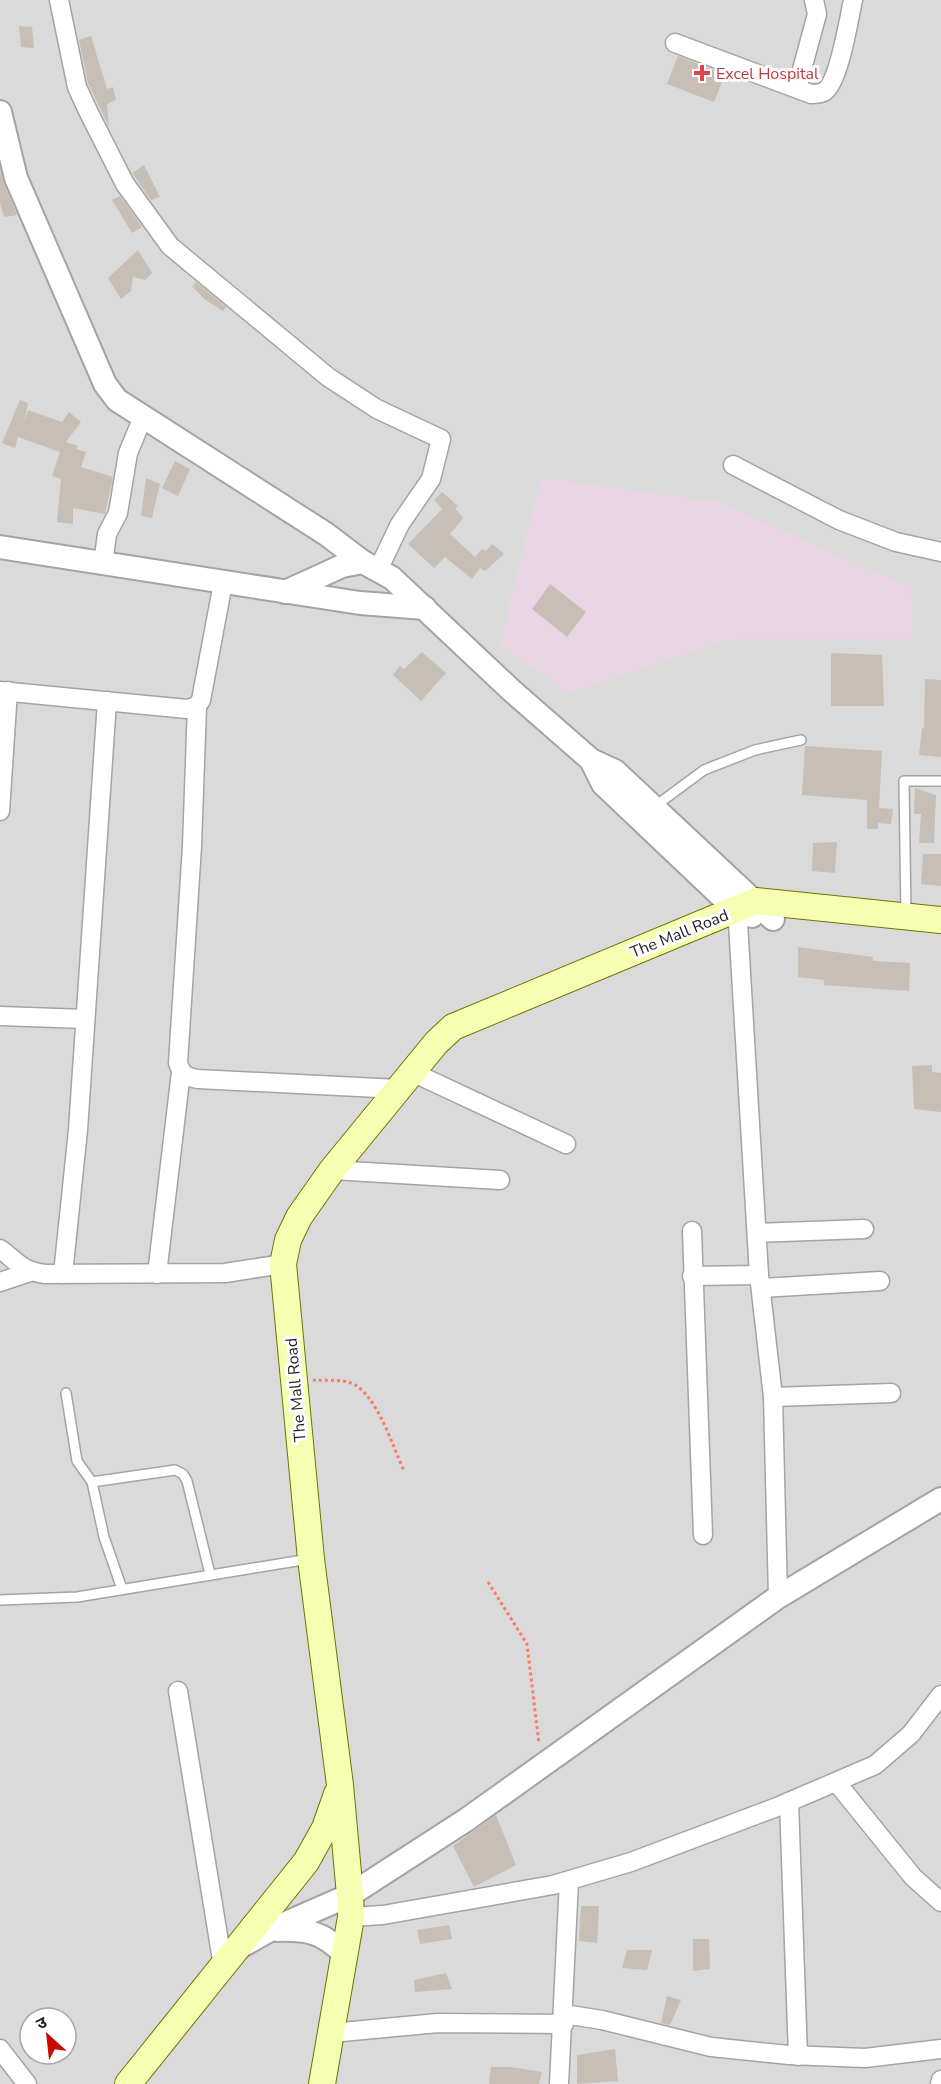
<svg xmlns="http://www.w3.org/2000/svg" width="941" height="2084" viewBox="0 0 941 2084" font-family="'Nunito Sans','Noto Sans Devanagari',sans-serif">
<style>
.residential{fill:#dbdada;fill-rule:evenodd}
.industrial{fill:#e9d4e4}
.building{fill:#c7beb5}
.lines{fill:none;stroke-linecap:round;stroke-linejoin:round}
.service-casing{stroke:#a4a4a4;stroke-width:12}
.minor-casing{stroke:#a4a4a4;stroke-width:21}
.tertiary-casing{stroke:#a4a4a4;stroke-width:26}
.secondary-casing{stroke:#657800;stroke-width:28}
.path{stroke:#ff7b63;stroke-width:3;stroke-dasharray:3 3;stroke-linecap:butt}
.service{stroke:#fff;stroke-width:9}
.minor{stroke:#fff;stroke-width:18}
.tertiary{stroke:#fff;stroke-width:22}
.secondary{stroke:#f6feb2;stroke-width:26}
.health-dot{fill:#e0444e;stroke:#fff;stroke-width:2}
.labels{text-anchor:middle;stroke-width:6;stroke-linejoin:round;paint-order:stroke}
.health-label{font-size:16px;fill:#be3a42;stroke:#fff;text-anchor:start}
.street-label{font-size:16px;fill:#1d1d1d;stroke:#fff}
</style>
<rect width="100%" height="100%" fill="#efece2"/>
<path class="residential" d="M0,0H941V2084H0ZM30,2018H66V2054H30Z"/>
<path class="industrial" d="M541,478L718,502L910,588L913,638L731,639L568,693L500,645Z"/>
<g class="building">
<path d="M19,26L32,27L34,48L21,47Z"/>
<path d="M91,36L107,89L113,87L116,100L107,104L109,127L88,83L79,40Z"/>
<path d="M678,56L725,74L714,102L667,84Z"/>
<path d="M144,165L160,197L151,200L132,173Z"/>
<path d="M0,169L4,183L17,215L4,217L0,203Z"/>
<path d="M120,196L142,227L132,233L112,200Z"/>
<path d="M138,250L152,273L145,280L133,277L131,291L121,299L108,278Z"/>
<path d="M196,282L226,307L223,311L204,299L192,286Z"/>
<path d="M20,400L28,403L24,422L28,410L62,422L69,412L81,422L66,442L78,446L76,449L86,452L81,467L113,477L105,514L73,508V524L57,522L61,479L52,476L60,452L18,437L15,448L2,443Z"/>
<path d="M175,461L190,469L178,496L162,488Z"/>
<path d="M146,478L160,484L152,518L141,516Z"/>
<path d="M442,492L458,506L455,508L463,518L450,534L475,557L482,549L486,551L492,544L504,554L485,571L480,568L472,579L445,557L434,568L408,544L442,509L434,500Z"/>
<path d="M550,584L586,612L567,637L532,609Z"/>
<path d="M422,652L446,673L421,701L393,675L400,666L404,669Z"/>
<path d="M831,653L882,655L884,706H831Z"/>
<path d="M925,679L941,680V757L919,755L922,728L924,727Z"/>
<path d="M805,746L882,751L879,808L893,809L891,824L878,823V829H867V800L802,795Z"/>
<path d="M915,788L936,795L934,843H919L921,814H914Z"/>
<path d="M837,842L835,873L812,871L813,843Z"/>
<path d="M923,854H941V886L921,884Z"/>
<path d="M798,947L873,957V961L910,963L909,991L824,985V980L798,977Z"/>
<path d="M932,1065V1072L941,1073V1112L914,1109L912,1066Z"/>
<path d="M496,1815L516,1865L474,1887L453,1846Z"/>
<path d="M581,1906H599L597,1943L579,1941Z"/>
<path d="M449,1925L452,1939L420,1944L417,1930Z"/>
<path d="M693,1939H709L710,1969L693,1971Z"/>
<path d="M627,1950H652L647,1970L622,1968Z"/>
<path d="M446,1973L452,1989L415,1992L414,1980Z"/>
<path d="M667,1996L681,2000L670,2025L661,2023Z"/>
<path d="M615,2049L618,2081L577,2084V2055Z"/>
<path d="M491,2067H511L542,2072L539,2084H489Z"/>
</g>
<g class="lines">
<defs>
<g id="service">
<path d="M654,807L704,770L755,750L801,740"/>
<path d="M906,916L904,781H941"/>
<path d="M66,1393L77,1461L92,1482L104,1537L122,1589"/>
<path d="M92,1482L175,1470L183,1474L187,1481L210,1574"/>
<path d="M0,1600L77,1597L309,1559"/>
</g>
<g id="minor">
<path d="M59,0L77,87L89,113L125,184L170,246L328,377L377,409L441,439L431,479L400,524L378,570"/>
<path d="M675,43L811,94C816,94 821,94 825,91C839,81 849,19 853,0"/>
<path d="M797,88L817,14L814,0"/>
<path d="M733,465L839,520L896,542L941,552"/>
<path d="M103,564L107,534L118,513L128,453L143,417"/>
<path d="M0,691L187,709L197,706L201,700L223,583"/>
<path d="M197,706L192,846L178,1063C182,1075 186,1077 198,1079L398,1089"/>
<path d="M0,811L8,691"/>
<path d="M738,923L759,1275L773,1397L778,1597"/>
<path d="M0,1016L85,1019"/>
<path d="M412,1072L566,1144"/>
<path d="M332,1170L500,1180"/>
<path d="M692,1231L703,1535"/>
<path d="M757,1233L864,1229"/>
<path d="M0,1249C18,1262 21,1271 45,1274L225,1273L283,1264"/>
<path d="M63,1274L78,1130L107,701"/>
<path d="M157,1274L181,1072"/>
<path d="M692,1276L759,1275"/>
<path d="M0,1282L30,1272"/>
<path d="M761,1288L880,1281"/>
<path d="M773,1397L891,1393"/>
<path d="M178,1691L223,1966"/>
<path d="M837,1783L913,1877L941,1902"/>
<path d="M789,1802L798,2056"/>
<path d="M351,1917L383,1915L553,1885L631,1862L777,1807L875,1765L911,1734L941,1695"/>
<path d="M564,2014L602,2020L711,2047L789,2055L865,2058L941,2049"/>
<path d="M331,2033L438,2023L564,2024"/>
<path d="M0,2049L27,2084"/>
<path d="M559,2084L569,1881"/>
<path d="M940,2084L941,2080"/>
</g>
<g id="tertiary">
<path d="M0,112L16,178L105,384L117,400L326,534L363,562L392,578L511,690L591,760L615,771L773,919"/>
<path d="M0,547L360,603L425,608"/>
<path d="M285,592L342,566L363,562"/>
<path d="M591,760L603,784L720,895L752,916"/>
<path d="M277,1930C307,1929 323,1932 344,1954"/>
<path d="M240,1947L270,1930L350,1895L466,1820L778,1597L941,1499"/>
</g>
<g id="secondary">
<path d="M128,2084L306,1862L325,1828L337,1794"/>
<path d="M322,2084L351,1917L350,1895L340,1785L311,1559L283,1264L288,1240L299,1217L332,1170L436,1043L453,1027L756,901L941,920"/>
</g>
</defs>
<use href="#service" class="service-casing"/>
<use href="#minor" class="minor-casing"/>
<use href="#tertiary" class="tertiary-casing"/>
<use href="#secondary" class="secondary-casing"/>
<g class="path">
<path d="M313,1380C325,1381 340,1379 351,1383C376,1392 393,1447 404,1471"/>
<path d="M488,1582L527,1644L539,1744"/>
</g>
<use href="#service" class="service"/>
<use href="#minor" class="minor"/>
<use href="#tertiary" class="tertiary"/>
<use href="#secondary" class="secondary"/>
</g>
<path class="health-dot" d="M699 64h6v6h6v6h-6v6h-6v-6h-6v-6h6z"/>
<g class="labels">
<g class="health-label">
<text x="716" y="79">Excel Hospital</text>
</g>
<g class="street-label">
<text transform="translate(679 933) rotate(-22)" y="6">The Mall Road</text>
<text transform="translate(295 1390) rotate(-95)" y="6">The Mall Road</text>
</g>
</g>
<g transform="translate(48 2036) rotate(333)"><circle r="28" fill="#ffffff" stroke="#a5a5a5" stroke-width="1.5"/>
<path d="M0-4.5L10 22L0 15L-10 22Z" fill="#ca0a00"/>
<text y="-9" font-size="16" font-weight="bold" text-anchor="middle" fill="#1d1d1d">उ</text>
</g>
</svg>
